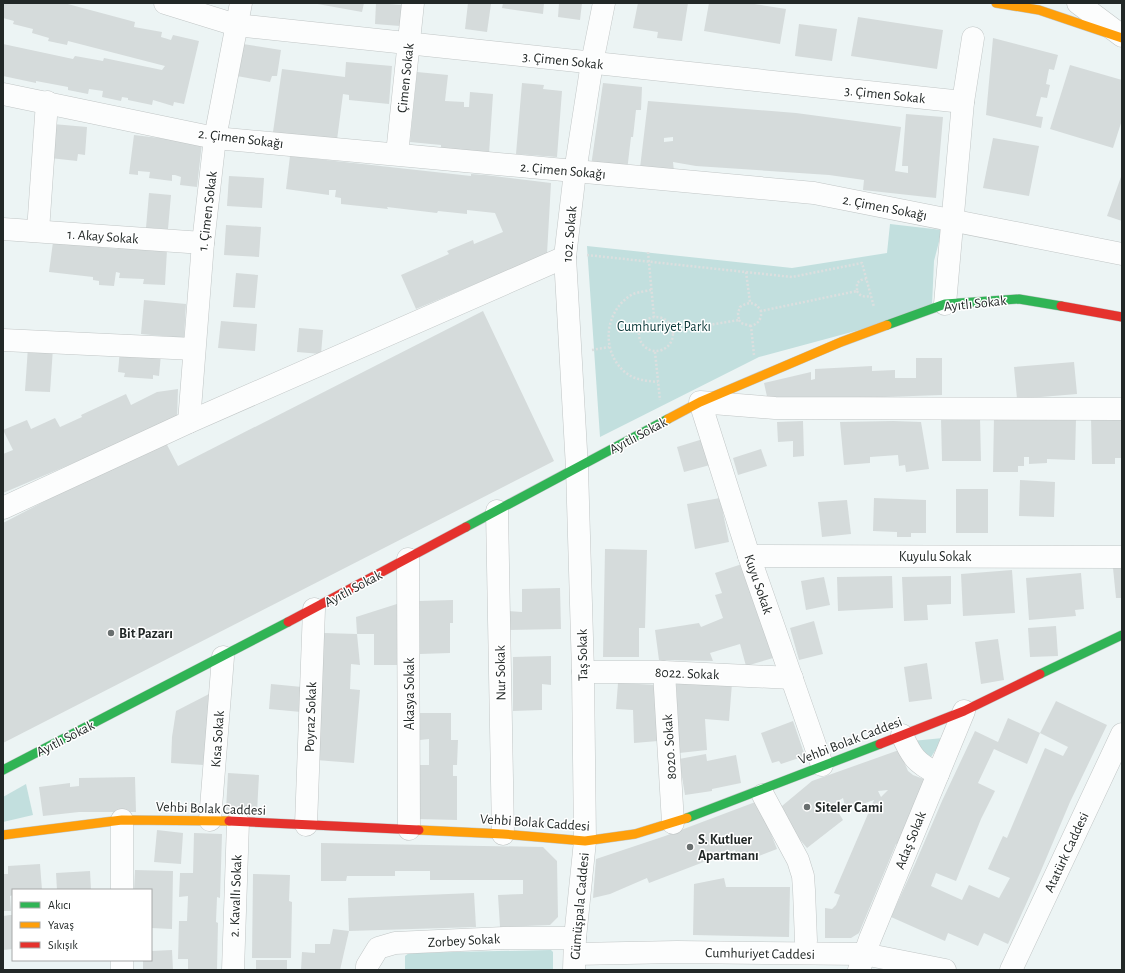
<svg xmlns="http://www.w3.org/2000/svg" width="1125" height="973" viewBox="0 0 1125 973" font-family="'Alegreya Sans',sans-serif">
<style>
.green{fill:#c2dfde}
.building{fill:#d5dbdb;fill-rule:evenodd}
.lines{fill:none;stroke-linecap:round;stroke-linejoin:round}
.street-casing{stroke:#c1c6c6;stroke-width:23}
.fast-casing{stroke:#c1c6c6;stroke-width:10}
.slow-casing{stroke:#c1c6c6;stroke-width:10}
.jam-casing{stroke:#c1c6c6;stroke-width:10}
.path{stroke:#dcdfdf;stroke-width:2.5;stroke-dasharray:2 2;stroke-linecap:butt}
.street{stroke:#fcfdfd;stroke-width:22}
.fast{stroke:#30b455;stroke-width:9}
.slow{stroke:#ff9f0a;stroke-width:9}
.jam{stroke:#e5322d;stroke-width:9}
.poi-dot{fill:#696f6f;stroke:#fff;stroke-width:1.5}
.labels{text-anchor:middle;stroke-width:3;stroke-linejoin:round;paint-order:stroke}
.street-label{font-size:14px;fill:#222827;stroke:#fff}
.park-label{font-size:14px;fill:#0b3939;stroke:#fff}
.poi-label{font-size:14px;font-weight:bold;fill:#222827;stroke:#fff;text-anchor:start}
</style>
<rect width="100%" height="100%" fill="#ecf4f4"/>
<g class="green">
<path d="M890,224L942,230L934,261L932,305L900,319L759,357L600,437L587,246L792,268L887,253Z"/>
<path d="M943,738L928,762L912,741Z"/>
<path d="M26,784L33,815L3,822V797Z"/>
<path d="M551,950L553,952V970H405V956L409,953Z"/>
</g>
<g class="building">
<path d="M3,3H64L135,22L134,27L162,32L161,37L171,40L173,35L199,41L184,104L174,102L173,106L153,100L152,105L128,100V98L122,97L121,101L102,97L103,91L89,89L88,94L68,90V87L36,81V83L3,76V44L73,59L75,56L103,61L104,58L162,70L165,66L68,41L67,45L48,41L49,38L32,33L33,29L13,24L14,21L3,18Z"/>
<path d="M312,3H364L362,12Z"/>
<path d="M376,3L402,5L400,26L375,24Z"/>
<path d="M468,3L491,4L487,32L465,29Z"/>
<path d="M503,3H544L543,14L502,8Z"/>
<path d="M559,3H582L580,20L558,17Z"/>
<path d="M638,3H688L682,41L657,38L658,32L633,28Z"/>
<path d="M709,3H748L786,9L780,44L704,31Z"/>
<path d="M858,17L943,30L937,69L851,56Z"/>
<path d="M799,24L837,29L832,61L795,56Z"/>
<path d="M993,38L1058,55L1054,70L1049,69L1046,84L1050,85L1047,98L1041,97L1036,116L1043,117L1041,128L986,115Z"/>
<path d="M243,44L281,50L277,76H272L270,82L237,76Z"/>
<path d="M346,62L392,66L389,104L349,100V95L343,94L337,140L273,132L282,69L345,77Z"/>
<path d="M1070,65L1122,80V120L1113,148L1050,129Z"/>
<path d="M417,72L448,75L445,101L464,102V107H469L470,92L493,94L489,154L441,150V145L410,142Z"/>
<path d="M522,83L544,85L543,89L562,91L557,157L516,154Z"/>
<path d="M603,83L642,87L641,110H636L633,137H631L627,171L591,166Z"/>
<path d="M648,101L796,113L901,127L895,171L908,173V166H902L906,114L943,117L936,198L863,190L864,180L829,175L696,166L673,162L674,172L640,168ZM673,137V141L664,142V138Z"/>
<path d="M53,124L87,127L85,155L78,154L77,161L50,158Z"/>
<path d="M134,135L202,143L197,187L180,185L181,177L175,175H172V181L149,178L150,172L138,171V175L129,174Z"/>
<path d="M993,138L1039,146L1029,196L983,188Z"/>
<path d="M290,156L471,176V174L485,175L551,183L547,254L416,309L401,275L449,254L447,251L473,240L474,244L503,232L495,213L467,210V214L438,211L437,213L387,207L388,209L341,204V198L335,197L336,190H329V195L286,189Z"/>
<path d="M1122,174V221L1107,216Z"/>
<path d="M229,176L264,178L262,208L227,206Z"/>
<path d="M149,193L171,195L168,229L146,228Z"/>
<path d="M226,225L261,227L259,257L224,255Z"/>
<path d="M53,242L118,249L117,247L167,250L165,285L143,284L144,279L119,278L120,273L116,272L114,286L99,285V281L93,280V277L49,272Z"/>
<path d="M236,273L258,275L255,308L233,307Z"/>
<path d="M144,300L186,304L184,338L141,334Z"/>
<path d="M483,311L554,461L3,743V523L164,439L178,466Z"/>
<path d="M221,321L257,324L255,351L218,348Z"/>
<path d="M299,328L323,330L321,354L297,352Z"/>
<path d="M28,347L53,348L50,392L25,391Z"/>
<path d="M120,349L161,354L159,376L153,375V379L124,377L125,373L118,372Z"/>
<path d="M916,358H942V395L768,401L764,383L811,372V380L815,379V369L872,366V371L895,370V378H916Z"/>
<path d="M1074,362L1077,394L1017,399L1014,367Z"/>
<path d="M178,389L177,419L3,493V454L13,450L3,430L27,420L31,429L55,418L60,427L82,417L81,415L126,394L131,405L157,392Z"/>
<path d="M1122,416V458H1115V464H1092L1091,417Z"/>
<path d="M994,417L1076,418L1075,460L1047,459V463L1029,464V457H1024V466H1018V472H993Z"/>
<path d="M941,418H980L981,461H942Z"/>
<path d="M803,421L804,456L793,457V441L778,442L777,422Z"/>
<path d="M893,421L921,422L929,469L906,472L905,465L899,466L898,455L870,457V463L844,465L840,422Z"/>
<path d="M703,439L710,465L684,472L677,447Z"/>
<path d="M761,449L767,466L738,475L733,458Z"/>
<path d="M1020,480L1055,482L1054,517L1019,516Z"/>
<rect x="956" y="489" width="32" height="44"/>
<path d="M720,498L729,542L695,549L687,504Z"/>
<path d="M874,498L926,500V533H911V537H897V532L873,531Z"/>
<path d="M847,500L851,534L822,537L818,502Z"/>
<path d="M605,549L647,550L645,628H639V657H603Z"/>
<path d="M742,564L773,658L746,666L740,644L710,653L713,661L659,660L655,630L699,623L701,627L723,618L715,595L722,593L715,573Z"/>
<path d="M1122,567V598H1116L1113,568Z"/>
<path d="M1012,570L1015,613L963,616L961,574Z"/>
<path d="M1081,573L1084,609L1075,610L1076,616L1029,620L1026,578Z"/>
<path d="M892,576L893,608L838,611L837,577Z"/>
<path d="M951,576V604L927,605L928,620L904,621L902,577Z"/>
<path d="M824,577L830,605L806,610L801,581Z"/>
<path d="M560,588L561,629L508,630V611L522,612V589Z"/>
<path d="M453,600V623H450V653L420,654L419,601Z"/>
<path d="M400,603L401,665H374V634H357L356,617Z"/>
<path d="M814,621L823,654L799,660L790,628Z"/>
<path d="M1056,626L1058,656L1030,657L1028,628Z"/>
<path d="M324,633L357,634L360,665L351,664L350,689L360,690L354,763L316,760Z"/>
<path d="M998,639L1004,680L981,684L975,642Z"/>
<path d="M551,656V685L542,684V710L513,711V657Z"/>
<path d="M927,663L932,699L909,702L904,667Z"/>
<path d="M676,680L732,683L729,721L705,719L707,750L679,753Z"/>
<path d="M618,683L659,685L658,741L634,743L633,710L616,709Z"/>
<path d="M271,684L302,687L301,712L269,709Z"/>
<path d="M209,694L204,765L171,763L172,737L176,711Z"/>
<path d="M1056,701L1107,725L1070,802L1040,873L1008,944L984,933L978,946L948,933L945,941L891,917L915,864L942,801L975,731L998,742L1008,718L1040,733L1027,764L994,749L978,783L995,791L981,819L956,881L936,873L931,886L962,900L969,885L999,898L1010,878L988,869L1003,836L1007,838L1045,748L1063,756L1068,747L1040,733Z"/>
<path d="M420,713H451V740H458L457,765H453V776H457V820L418,819L419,765H429V739L420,740Z"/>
<path d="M793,721L805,756L781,764L779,761L772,763L761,733Z"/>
<path d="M899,750L908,771L913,775L926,780L899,845L896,844L859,933L851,938H825V908L832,909L836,905L840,895L834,893L874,800L846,810L843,798L833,804L843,820L807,848L776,811L812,781ZM888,790L881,797L878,791Z"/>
<path d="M706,754L707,761L736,755L741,783L712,789V791L685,795L679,759Z"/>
<path d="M228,773L259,775L257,812L226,810Z"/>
<path d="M135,777L136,812H79L43,816L39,787L70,783V787L79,786V778Z"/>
<path d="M758,801L777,849L751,859L749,853L738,858L735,850L649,883L647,878L610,894L593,898L596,859L665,836Z"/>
<path d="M157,830L183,833L181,864L154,862Z"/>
<path d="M194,833L222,834L220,898L217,897L216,922L218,923L217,970H188V959H178L179,921H187L188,896L179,897L180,873H193Z"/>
<path d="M321,843L543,847L557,861L558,917L550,925L500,927L498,895L523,894V880H430V871H395V876H347L346,881H321Z"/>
<path d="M40,864L42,890H13V895L10,896L11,911H3V874H8V866Z"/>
<path d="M135,870L173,871L172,929L151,928V890H134Z"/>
<path d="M90,871L91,890H57L56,873Z"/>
<path d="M253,874L290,875L289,901L292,902L291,958H252Z"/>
<path d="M724,878L726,887H790L789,937L693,935L694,884Z"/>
<path d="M474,893L476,927L349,931L348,898Z"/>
<path d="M10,915H13V938H12L13,949L3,950V916Z"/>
<path d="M333,929L349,931L340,970H301L302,952L315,953V944H330Z"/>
<path d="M172,950L173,970H143V960H151V951Z"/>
<rect x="256" y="960" width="31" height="10"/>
</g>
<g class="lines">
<defs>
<g id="street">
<path d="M165,3L236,25L963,102"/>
<path d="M1078,3L1122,36"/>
<path d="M3,94L215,138L814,193L1122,254"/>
<path d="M397,154L413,3"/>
<path d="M3,229L203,243"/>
<path d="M38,231L47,102"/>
<path d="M945,304L963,102L973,38"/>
<path d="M3,340L194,349"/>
<path d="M189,422L203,243L215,138L241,3"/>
<path d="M3,508L189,422L565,257"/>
<path d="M497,511L503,834"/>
<path d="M749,556L1122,557"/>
<path d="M408,559L409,829"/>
<path d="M583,672H664L792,678"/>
<path d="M664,672L673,823"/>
<path d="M902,735C912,757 916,763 938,774"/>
<path d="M822,765L749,556L700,402L775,408L1122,409"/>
<path d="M763,795L798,860L803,876L804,890L806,941"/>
<path d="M122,820V890"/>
<path d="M210,820L223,657"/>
<path d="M306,825L314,609"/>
<path d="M575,954L677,952L864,954L945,970"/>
<path d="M122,960V970"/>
<path d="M233,970L238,822"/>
<path d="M367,970V966L378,948L395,943L504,938H575"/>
<path d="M574,970L575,938L585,841L583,672L577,468L565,257L575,172L592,63L604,3"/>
<path d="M859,970L870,939L964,711"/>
<path d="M1011,970L1122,734"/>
</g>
<g id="fast">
<path d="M887,325L945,304L1019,299L1061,306"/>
<path d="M466,527L668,419"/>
<path d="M1040,674L1122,635"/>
<path d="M3,770L288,622"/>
<path d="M687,818L880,744"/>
</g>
<g id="slow">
<path d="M996,3L1039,10L1122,38"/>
<path d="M668,419L700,402L841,342L887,325"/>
<path d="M419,830L503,834L585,841L635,834L687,818"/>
<path d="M3,835L122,820L229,821"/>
</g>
<g id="jam">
<path d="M1061,306L1122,317"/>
<path d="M288,622L466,527"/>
<path d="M880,744L964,711L1040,674"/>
<path d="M229,821L419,830"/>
</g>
</defs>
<use href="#street" class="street-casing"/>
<use href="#fast" class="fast-casing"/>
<use href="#slow" class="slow-casing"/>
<use href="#jam" class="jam-casing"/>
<g class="path">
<path d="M648,252L654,317"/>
<path d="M587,255L792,277L862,263L874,307"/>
<path d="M746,272L750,302"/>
<path d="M651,290C646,291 639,292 633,294C604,310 600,352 626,373C635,380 647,381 658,382"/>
<path d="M857,291C860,297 865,297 871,296"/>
<circle cx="656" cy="334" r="17"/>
<path d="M739,320L741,323L751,326"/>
<path d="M673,331L739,320L738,313L740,307C749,301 756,302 761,311L857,291V283L861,280L866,279"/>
<path d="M592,350L609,347"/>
<path d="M655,352L660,400"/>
<path d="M754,355L751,326C758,324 762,319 761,311"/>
</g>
<use href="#street" class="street"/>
<use href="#fast" class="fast"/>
<use href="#slow" class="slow"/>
<use href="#jam" class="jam"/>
</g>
<g class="poi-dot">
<circle cx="111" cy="633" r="4"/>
<circle cx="807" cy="807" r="4"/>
<circle cx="690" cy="847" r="4"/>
</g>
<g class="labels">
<g class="street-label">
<text transform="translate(563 60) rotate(6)" y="5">3. Çimen Sokak</text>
<text transform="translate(405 78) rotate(-84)" y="5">Çimen Sokak</text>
<text transform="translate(885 94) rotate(6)" y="5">3. Çimen Sokak</text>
<text transform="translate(241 138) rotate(7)" y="5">2. Çimen Sokağı</text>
<text transform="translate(563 170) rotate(5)" y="5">2. Çimen Sokağı</text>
<text transform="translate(885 207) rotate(11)" y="5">2. Çimen Sokağı</text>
<text transform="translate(207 211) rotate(-83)" y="5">1. Çimen Sokak</text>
<text transform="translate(569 234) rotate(-85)" y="5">102. Sokak</text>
<text transform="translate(103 236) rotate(4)" y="5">1. Akay Sokak</text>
<text transform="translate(975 303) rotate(-6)" y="5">Ayıtlı Sokak</text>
<text transform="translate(638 435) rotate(-28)" y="5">Ayıtlı Sokak</text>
<text x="935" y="561">Kuyulu Sokak</text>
<text transform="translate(759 584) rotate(71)" y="5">Kuyu Sokak</text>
<text transform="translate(353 588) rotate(-28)" y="5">Ayıtlı Sokak</text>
<text transform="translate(582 655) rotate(-91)" y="5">Taş Sokak</text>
<text transform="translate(500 673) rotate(-91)" y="5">Nur Sokak</text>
<text transform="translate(687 673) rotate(2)" y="5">8022. Sokak</text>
<text transform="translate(409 694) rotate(-90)" y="5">Akasya Sokak</text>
<text transform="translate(310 717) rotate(-88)" y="5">Poyraz Sokak</text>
<text transform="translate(65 738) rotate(-27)" y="5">Ayıtlı Sokak</text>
<text transform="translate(217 739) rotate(-86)" y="5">Kısa Sokak</text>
<text transform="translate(850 740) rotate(-21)" y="5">Vehbi Bolak Caddesi</text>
<text transform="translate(669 747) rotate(-94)" y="5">8020. Sokak</text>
<text transform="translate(211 808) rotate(2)" y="5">Vehbi Bolak Caddesi</text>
<text transform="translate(535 822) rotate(4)" y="5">Vehbi Bolak Caddesi</text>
<text transform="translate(910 840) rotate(-68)" y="5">Adaş Sokak</text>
<text transform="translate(1066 852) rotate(-65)" y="5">Atatürk Caddesi</text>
<text transform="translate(235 896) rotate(-88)" y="5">2. Kavallı Sokak</text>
<text transform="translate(579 906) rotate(-85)" y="5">Gümüşpala Caddesi</text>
<text transform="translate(464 940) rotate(-3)" y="5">Zorbey Sokak</text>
<text transform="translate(760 953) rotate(1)" y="5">Cumhuriyet Caddesi</text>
</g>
<g class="park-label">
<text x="664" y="331">Cumhuriyet Parkı</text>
</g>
<g class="poi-label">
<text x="119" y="638">Bit Pazarı</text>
<text x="815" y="812">Siteler Cami</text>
<text x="698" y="844">S. Kutluer<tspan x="698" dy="16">Apartmanı</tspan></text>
</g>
</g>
<rect width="1125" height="973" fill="none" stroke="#222827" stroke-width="8"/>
<rect x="12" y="889" width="140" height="72" fill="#ffffff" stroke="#a7a9a9"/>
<rect x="20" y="902" width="20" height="6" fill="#30b455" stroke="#a7a9a9"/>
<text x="48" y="909" font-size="12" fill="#222827">Akıcı</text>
<rect x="20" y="922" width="20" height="6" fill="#ff9f0a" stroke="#a7a9a9"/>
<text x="48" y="929" font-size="12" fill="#222827">Yavaş</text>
<rect x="20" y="942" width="20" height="6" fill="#e5322d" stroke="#a7a9a9"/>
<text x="48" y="949" font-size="12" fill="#222827">Sıkışık</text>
</svg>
